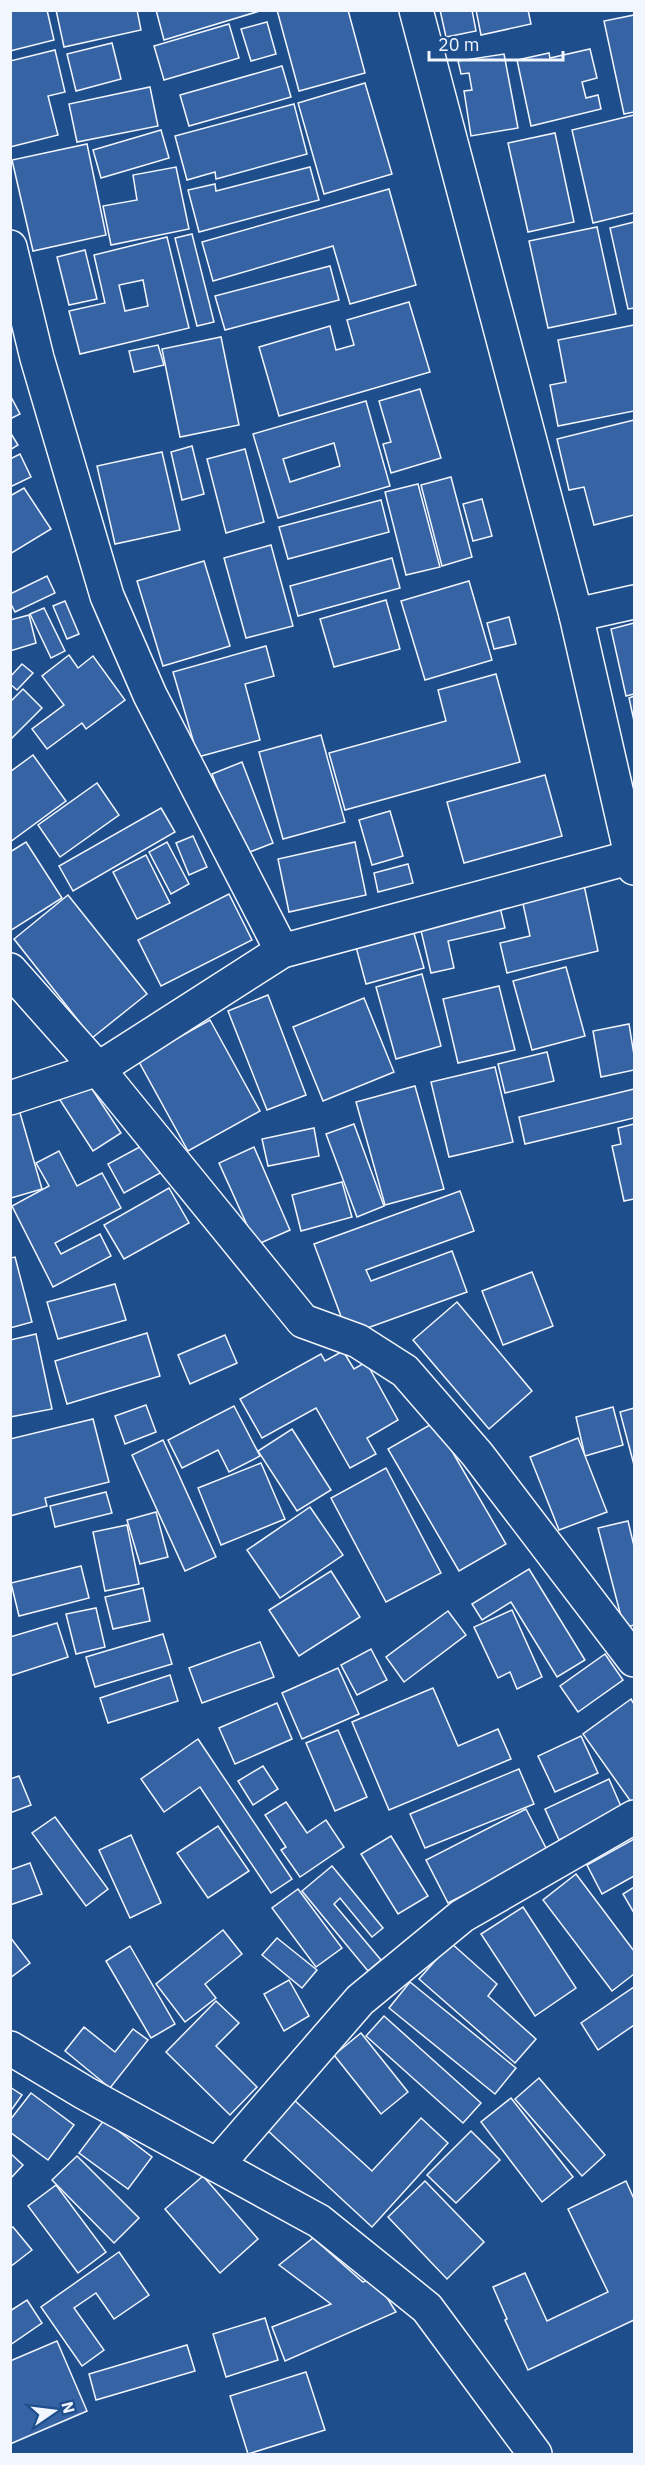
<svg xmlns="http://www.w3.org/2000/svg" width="645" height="2465" viewBox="0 0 645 2465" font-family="'IBM Plex Sans',sans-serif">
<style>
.building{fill:#3563a3;stroke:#f2f6ff;stroke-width:1.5;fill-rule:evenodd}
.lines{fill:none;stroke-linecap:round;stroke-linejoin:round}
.street-casing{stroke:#f2f6ff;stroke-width:36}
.street{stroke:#1f4e8c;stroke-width:33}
</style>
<rect width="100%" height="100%" fill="#1f4e8c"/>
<g class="building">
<path d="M10,10H47L54,40L10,51Z"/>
<path d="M56,10H137L141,30L64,47Z"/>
<path d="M156,10H263L164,40Z"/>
<path d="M277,10H348L365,73L299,91Z"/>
<path d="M440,10H472L476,31L446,37Z"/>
<path d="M476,10H528L531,24L481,35Z"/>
<path d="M634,15V112L624,114L604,21Z"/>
<path d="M267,22L276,54L251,61L241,29Z"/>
<path d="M229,24L239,58L164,80L154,46Z"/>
<path d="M112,43L121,79L76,91L67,54Z"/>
<path d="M590,49L597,78L582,82L586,98L598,95L601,109L531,126L517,60L549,53L550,58Z"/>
<path d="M55,50L65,92L48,96L58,135L10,147V61Z"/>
<path d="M504,54L518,128L471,136L464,91L472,90L469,73L461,74L458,61Z"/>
<path d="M282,66L291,97L189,126L180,95Z"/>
<path d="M365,83L392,174L324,194L298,103Z"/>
<path d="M150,87L158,126L77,142L69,104Z"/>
<path d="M294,104L307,154L216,179L215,172L187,180L175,136Z"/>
<path d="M634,115V213L593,223L572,130Z"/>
<path d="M161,130L169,158L101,178L93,150Z"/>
<path d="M555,133L574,222L528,232L508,143Z"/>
<path d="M87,144L106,235L33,251L12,160Z"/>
<path d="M176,167L189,229L111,245L103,206L137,200L133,175Z"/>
<path d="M310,167L319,200L199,232L188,190L215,184L216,191Z"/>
<path d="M389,189L416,285L350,304L333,246L213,281L202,242Z"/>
<path d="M634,222V308L628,309L610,228Z"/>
<path d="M597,227L616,314L548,328L529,241Z"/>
<path d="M192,234L214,322L197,326L175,238Z"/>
<path d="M167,237L189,328L80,354L69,311L105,303L94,255ZM143,280L148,306L125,311L119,285Z"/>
<path d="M85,250L97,299L69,305L57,257Z"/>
<path d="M330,266L339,300L225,330L215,296Z"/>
<path d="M409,302L430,372L279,416L259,347L330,326L336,350L354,345L347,320Z"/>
<path d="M634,325V411L558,426L550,385L566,382L558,340Z"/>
<path d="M221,337L239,425L180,437L162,349Z"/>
<path d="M158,345L164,365L134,372L129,351Z"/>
<path d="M420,389L441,458L391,473L383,444L391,442L379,401Z"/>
<path d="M10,395L20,414L10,419Z"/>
<path d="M366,401L390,486L278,518L253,434ZM334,443L340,466L290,482L283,459Z"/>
<path d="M634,420V515L594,525L584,487L569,490L557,439Z"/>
<path d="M10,432L18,445L10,450Z"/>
<path d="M192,446L204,494L182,500L171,452Z"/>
<path d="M245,449L264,522L226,533L207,459Z"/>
<path d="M162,452L180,530L115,544L97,466Z"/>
<path d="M20,454L31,477L10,487V459Z"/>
<path d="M451,477L472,557L442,566L421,485Z"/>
<path d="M418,484L440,567L406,575L385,492Z"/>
<path d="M24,488L51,529L10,554V496Z"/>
<path d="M482,499L492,536L473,541L463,504Z"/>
<path d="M381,500L389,532L288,559L279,527Z"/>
<path d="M271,545L293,626L246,638L224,558Z"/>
<path d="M392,558L400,588L298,616L290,586Z"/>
<path d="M204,561L230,646L163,666L137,581Z"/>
<path d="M47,576L55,593L15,612L10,602V594Z"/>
<path d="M469,581L492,660L425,680L401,601Z"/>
<path d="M386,600L400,649L334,667L320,619Z"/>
<path d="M65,601L79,634L67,639L53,606Z"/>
<path d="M44,608L65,651L51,658L30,614Z"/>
<path d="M29,615L36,643L10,651V620Z"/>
<path d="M509,617L516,644L494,649L487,623Z"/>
<path d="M634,623V694L626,696L611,629Z"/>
<path d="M266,646L274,676L245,684L260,740L198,757L173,672Z"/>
<path d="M69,655L78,668L93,656L125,700L86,729L82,723L47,749L32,729L64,705L42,676Z"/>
<path d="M22,664L33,673L17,690L10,684V677Z"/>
<path d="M496,674L520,762L345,810L329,753L446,721L438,690Z"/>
<path d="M23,689L42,708L10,740V702Z"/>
<path d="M634,696V721L629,698Z"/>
<path d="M321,735L345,822L283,839L259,752Z"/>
<path d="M33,755L66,801L10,842V772Z"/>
<path d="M242,762L273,843L242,855L212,774Z"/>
<path d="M545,775L562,836L464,863L447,802Z"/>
<path d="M97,783L119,815L60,857L38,825Z"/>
<path d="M161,808L175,832L73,891L59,866Z"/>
<path d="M390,811L403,856L372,865L359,820Z"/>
<path d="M193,836L207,867L189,875L176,843Z"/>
<path d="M26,842L62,898L10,931V852Z"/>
<path d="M167,842L189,884L171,894L149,852Z"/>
<path d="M355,842L366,895L289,912L278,859Z"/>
<path d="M146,855L170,903L137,919L113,872Z"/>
<path d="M408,864L413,883L378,892L374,873Z"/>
<path d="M584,885L598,951L507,973L500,943L530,936L522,899Z"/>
<path d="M229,894L252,940L161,986L138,940Z"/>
<path d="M68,895L147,994L92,1038L14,939Z"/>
<path d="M499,903L505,928L448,941L454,968L431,973L419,922Z"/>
<path d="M413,930L424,968L366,984L356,947Z"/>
<path d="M566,967L585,1036L532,1050L513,981Z"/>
<path d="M422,974L441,1046L396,1059L376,987Z"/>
<path d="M499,986L515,1050L458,1063L443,999Z"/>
<path d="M268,995L306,1095L267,1110L228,1011Z"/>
<path d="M364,998L394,1072L323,1101L293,1027Z"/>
<path d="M210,1020L260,1111L188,1151L138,1060Z"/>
<path d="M629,1024L634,1055V1070L601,1077L593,1031Z"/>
<path d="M547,1052L554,1081L505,1093L498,1064Z"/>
<path d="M495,1067L513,1142L449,1157L431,1082Z"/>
<path d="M86,1080L121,1133L93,1151L58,1097Z"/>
<path d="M415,1086L444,1189L385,1205L356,1102Z"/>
<path d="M634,1089V1118L525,1144L519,1117Z"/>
<path d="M18,1106L42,1189L11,1198L10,1109Z"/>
<path d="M354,1124L384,1206L357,1217L326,1134Z"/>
<path d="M634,1124V1199L624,1201L612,1146L621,1144L618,1128Z"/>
<path d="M314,1128L319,1156L268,1166L262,1139Z"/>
<path d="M147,1143L162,1172L124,1193L108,1164Z"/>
<path d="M254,1147L290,1230L256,1245L219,1163Z"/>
<path d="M59,1151L77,1186L102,1173L121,1208L55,1243L61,1254L100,1234L111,1256L53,1287L12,1206L49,1186L36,1163Z"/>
<path d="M342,1182L352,1217L301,1231L292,1195Z"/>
<path d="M169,1188L189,1223L124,1259L104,1225Z"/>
<path d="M460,1191L474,1231L366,1270L371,1281L452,1251L467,1292L348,1335L314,1244Z"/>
<path d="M15,1257L32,1322L10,1328V1258Z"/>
<path d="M532,1272L553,1326L503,1345L482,1291Z"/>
<path d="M115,1284L126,1320L58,1339L47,1302Z"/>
<path d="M457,1302L532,1391L489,1429L413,1340Z"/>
<path d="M147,1333L160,1376L67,1404L55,1361Z"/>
<path d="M36,1334L52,1409L10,1417V1340Z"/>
<path d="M225,1335L237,1363L190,1384L178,1355Z"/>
<path d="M343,1351L354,1369L366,1362L398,1420L367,1438L376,1454L350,1468L316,1408L262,1438L240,1399L321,1354L325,1361Z"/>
<path d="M146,1405L156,1432L125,1444L115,1416Z"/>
<path d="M234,1406L260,1456L229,1472L218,1450L182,1468L168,1440Z"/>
<path d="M613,1407L623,1445L585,1456L576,1417Z"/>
<path d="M634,1408V1465L620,1412Z"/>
<path d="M93,1419L109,1482L45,1498L47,1506L10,1516V1439Z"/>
<path d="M435,1422L506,1544L459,1571L388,1449Z"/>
<path d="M292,1429L331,1490L297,1511L258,1451Z"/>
<path d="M578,1438L607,1512L559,1530L530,1457Z"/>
<path d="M163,1440L216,1557L185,1571L132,1455Z"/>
<path d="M261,1463L285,1519L221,1545L198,1488Z"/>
<path d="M386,1468L441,1573L386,1602L331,1498Z"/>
<path d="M106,1492L112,1513L55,1527L50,1506Z"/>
<path d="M310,1507L343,1555L280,1598L247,1550Z"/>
<path d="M156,1512L168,1557L140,1564L127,1520Z"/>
<path d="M628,1521L634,1546V1625L624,1628L598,1528Z"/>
<path d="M127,1525L139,1584L105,1591L93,1532Z"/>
<path d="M81,1566L89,1598L19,1616L11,1583Z"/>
<path d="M529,1569L585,1660L557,1677L511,1602L482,1620L472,1604Z"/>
<path d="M331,1571L360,1617L299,1656L269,1610Z"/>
<path d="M143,1588L150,1621L113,1629L105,1597Z"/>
<path d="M96,1608L105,1647L76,1654L66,1614Z"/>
<path d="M512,1610L542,1677L517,1689L510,1672L498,1678L474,1627Z"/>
<path d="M448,1611L466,1635L404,1682L386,1657Z"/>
<path d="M57,1623L68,1657L10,1676V1637Z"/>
<path d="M163,1634L172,1664L95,1687L86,1657Z"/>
<path d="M260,1642L274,1677L202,1703L189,1668Z"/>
<path d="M371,1649L387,1680L357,1695L341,1665Z"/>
<path d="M605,1654L623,1680L578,1712L560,1686Z"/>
<path d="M338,1668L359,1714L302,1739L282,1693Z"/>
<path d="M170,1675L178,1701L108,1723L100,1698Z"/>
<path d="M433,1688L458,1746L498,1729L511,1759L389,1810L352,1722Z"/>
<path d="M631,1699L634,1704V1806L583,1734Z"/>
<path d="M277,1703L292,1739L235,1764L219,1728Z"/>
<path d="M338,1730L367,1797L335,1811L306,1743Z"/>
<path d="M581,1736L598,1773L555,1792L538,1756Z"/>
<path d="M198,1739L292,1879L271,1893L200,1787L164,1812L141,1779Z"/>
<path d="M263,1766L278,1789L253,1805L238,1781Z"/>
<path d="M519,1769L534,1804L425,1848L410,1814Z"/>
<path d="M19,1776L31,1805L10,1813V1779Z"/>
<path d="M609,1779L623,1811L559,1840L545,1809Z"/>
<path d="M286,1802L307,1833L326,1820L344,1847L300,1877L281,1850L286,1847L265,1815Z"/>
<path d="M526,1809L548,1852L448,1903L426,1860Z"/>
<path d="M55,1817L108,1889L86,1906L32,1833Z"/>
<path d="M218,1826L249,1871L208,1898L177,1853Z"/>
<path d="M131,1835L161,1903L130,1918L99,1850Z"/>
<path d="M391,1836L428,1896L398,1914L361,1854Z"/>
<path d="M634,1839V1876L602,1894L587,1865Z"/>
<path d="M30,1863L42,1894L10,1905V1870Z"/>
<path d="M332,1866L383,1928L372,1937L340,1898L334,1904L381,1960L368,1971L302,1891Z"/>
<path d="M576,1874L634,1951V1974L612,1991L543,1900Z"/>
<path d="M634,1887V1913L623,1894Z"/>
<path d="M298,1889L342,1948L316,1967L272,1908Z"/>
<path d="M523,1907L576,1988L535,2016L481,1934Z"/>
<path d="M223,1930L242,1954L205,1984L216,1998L185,2022L156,1984Z"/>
<path d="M10,1937L30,1963L10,1978Z"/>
<path d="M277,1938L317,1970L302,1988L262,1955Z"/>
<path d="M451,1943L497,1984L488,1996L536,2039L515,2063L419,1979Z"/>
<path d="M130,1946L175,2024L151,2038L106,1961Z"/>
<path d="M289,1980L309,2016L284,2031L264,1994Z"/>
<path d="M410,1982L516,2068L495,2094L389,2008Z"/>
<path d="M634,1987V2025L598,2050L581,2023Z"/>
<path d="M216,2001L239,2023L216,2046L257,2087L230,2115L166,2052Z"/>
<path d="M384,2016L481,2103L463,2123L366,2036Z"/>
<path d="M84,2027L115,2052L133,2029L148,2040L110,2088L65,2051Z"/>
<path d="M361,2033L408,2092L381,2114L334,2055Z"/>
<path d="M539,2078L605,2155L582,2176L515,2099Z"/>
<path d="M10,2087L22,2095L10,2112Z"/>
<path d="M31,2093L74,2125L48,2160L10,2132V2120Z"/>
<path d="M511,2098L573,2177L542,2202L481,2122Z"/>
<path d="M293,2099L372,2171L421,2118L448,2143L372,2227L266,2129Z"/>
<path d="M104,2120L152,2157L128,2189L79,2153Z"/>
<path d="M471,2131L500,2160L456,2203L427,2175Z"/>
<path d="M10,2153L23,2165L10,2179Z"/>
<path d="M77,2156L139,2218L114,2243L52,2180Z"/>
<path d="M203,2176L258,2239L220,2273L165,2209Z"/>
<path d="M425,2181L484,2242L447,2279L388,2217Z"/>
<path d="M626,2181L634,2199V2320L528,2370L505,2320L507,2319L493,2287L525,2273L547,2321L608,2292L568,2209Z"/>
<path d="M56,2185L106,2252L78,2273L28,2206Z"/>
<path d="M13,2227L32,2250L10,2267V2229Z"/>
<path d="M313,2238L363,2282L374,2277L396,2312L285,2361L272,2327L331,2304L279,2265Z"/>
<path d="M119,2252L149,2295L114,2319L96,2293L74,2308L104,2350L82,2366L41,2307Z"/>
<path d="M27,2300L42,2323L10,2345V2311Z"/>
<path d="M265,2318L278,2360L226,2377L213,2334Z"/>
<path d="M57,2341L87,2411L10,2444V2361Z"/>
<path d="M187,2345L195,2371L96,2400L89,2374Z"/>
<path d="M306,2372L325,2430L248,2454L230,2396Z"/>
</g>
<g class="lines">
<defs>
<g id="street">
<path d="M416,10L576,615L634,868"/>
<path d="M10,247L37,358L107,596L150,695L282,951"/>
<path d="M576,615L634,602"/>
<path d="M10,970L98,1069L303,1321L358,1341L405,1371L477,1454L634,1660"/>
<path d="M10,1098L98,1069L282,951L632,857"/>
<path d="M10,2048L85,2093L319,2221L427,2308L535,2454"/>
<path d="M217,2165L360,2000L462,1916L634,1817"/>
</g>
</defs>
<use href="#street" class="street-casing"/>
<use href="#street" class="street"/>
</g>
<rect width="645" height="2465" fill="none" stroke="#f2f6ff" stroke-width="24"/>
<g transform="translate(54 2411) rotate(76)" stroke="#1f4e8c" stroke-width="4.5" paint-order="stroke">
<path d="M0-4.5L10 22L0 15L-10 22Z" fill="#f2f6ff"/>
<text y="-9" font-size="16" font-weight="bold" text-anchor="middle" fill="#f2f6ff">N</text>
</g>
<path d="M429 51v9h134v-9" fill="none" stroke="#f2f6ff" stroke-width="3"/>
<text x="438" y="51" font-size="18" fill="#f2f6ff" stroke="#1f4e8c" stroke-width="4.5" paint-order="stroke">20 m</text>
</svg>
